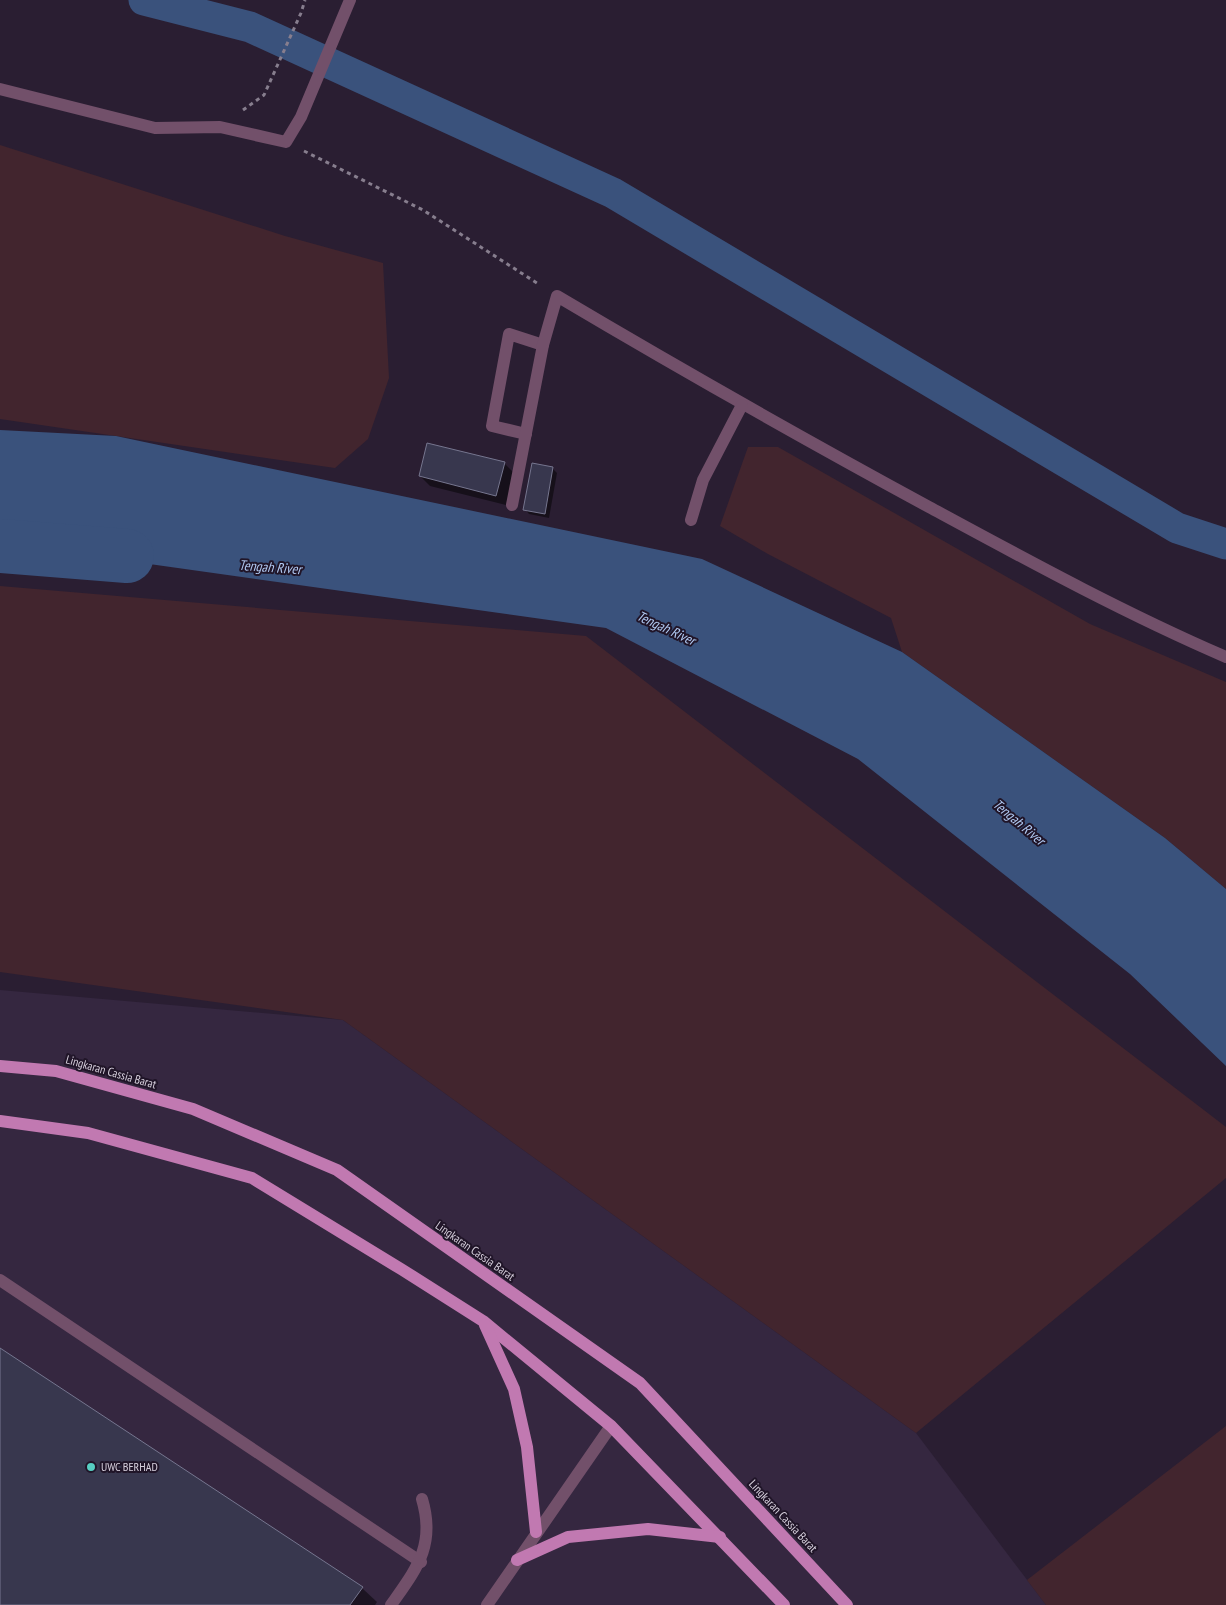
<svg xmlns="http://www.w3.org/2000/svg" width="1226" height="1605" viewBox="0 0 1226 1605" font-family="'PT Sans Narrow',sans-serif">
<style>
.built{fill:#352740}
.green{fill:#42252e}
.water{fill:#3a527c}
.shadow{fill:#0007}
.lines{fill:none;stroke-linecap:round;stroke-linejoin:round}
.canal{stroke:#3a527c;stroke-width:31}
.river{stroke:#3a527c;stroke-width:54}
.building{fill:#38374e;stroke:#76768f}
.path{stroke:#877e8e;stroke-width:3;stroke-dasharray:4 4;stroke-linecap:butt}
.minor{stroke:#72506a;stroke-width:12}
.major{stroke:#c179b1;stroke-width:12}
.poi-dot{fill:#57cec2;stroke:#201528;stroke-width:2}
.labels{text-anchor:middle;stroke-width:4;stroke-linejoin:round;paint-order:stroke}
.street-label{font-size:12px;fill:#d6cfdc;stroke:#201528}
.poi-label{font-size:12px;fill:#d6cfdc;stroke:#201528;text-anchor:start}
.water-label{font-size:14px;font-style:italic;fill:#b1c9f2;stroke:#201528}
</style>
<rect width="100%" height="100%" fill="#2a1e32"/>
<path class="built" d="M0,990L343,1020L916,1433L1046,1605H0Z"/>
<g class="green">
<path d="M0,145L285,236L383,263L389,378L368,439L335,468L0,419Z"/>
<path d="M748,447H778L1090,624L1226,682V889L1165,838L902,652L891,618L768,554L720,526Z"/>
<path d="M0,586L586,636L1226,1127V1178L916,1433L343,1020L0,972Z"/>
<path d="M1226,1426V1605H1046L1027,1580Z"/>
</g>
<path class="water" d="M0,430L116,436L702,559L902,652L1165,838L1226,889V1066L1130,974L858,759L606,628L0,543Z"/>
<g class="shadow">
<path d="M504,463L514,473L506,505L430,486L420,476Z"/>
<path d="M552,468L557,473L549,518L529,514L525,509Z"/>
<path d="M0,1350L362,1588L377,1602L375,1605H0Z"/>
</g>
<g class="lines">
<path class="canal" d="M144,0L250,27L613,193L1177,528L1226,544"/>
<path class="river" d="M0,546L127,556"/>
</g>
<g class="building">
<path d="M427,443L505,462L496,496L419,476Z"/>
<path d="M532,463L553,467L545,514L523,510Z"/>
<path d="M0,1348L363,1587L350,1605H0Z"/>
</g>
<g class="lines">
<g class="path">
<path d="M243,110L264,95L301,13L305,0"/>
<path d="M304,151L423,210L540,285"/>
</g>
<g class="minor">
<path d="M0,89L155,128L220,127L286,142L301,117L350,0"/>
<path d="M526,434L492,426L509,334L543,345"/>
<path d="M512,505L543,345L557,296C680,369 804,439 929,507C1027,560 1124,613 1226,657"/>
<path d="M691,520L703,480L742,405"/>
<path d="M0,1280L421,1562"/>
<path d="M391,1605C416,1569 436,1546 422,1499"/>
<path d="M487,1605L611,1426"/>
</g>
<g class="major">
<path d="M0,1066L56,1071L193,1109L337,1170L640,1383L847,1605"/>
<path d="M0,1121L88,1133L252,1178L401,1269L483,1321L611,1426L784,1605"/>
<path d="M485,1325L514,1389L527,1447L536,1532"/>
<path d="M517,1560L568,1537L648,1529L720,1537"/>
</g>
</g>
<circle class="poi-dot" cx="91" cy="1467" r="5"/>
<g class="labels">
<g class="street-label">
<text transform="translate(111 1072) rotate(16)" y="4">Lingkaran Cassia Barat</text>
<text transform="translate(475 1251) rotate(35)" y="4">Lingkaran Cassia Barat</text>
<text transform="translate(783 1516) rotate(47)" y="4">Lingkaran Cassia Barat</text>
</g>
<g class="poi-label">
<text x="101" y="1471">UWC BERHAD</text>
</g>
<g class="water-label">
<text transform="translate(270 567) rotate(4)" y="5">Tengah River</text>
<text transform="translate(666 628) rotate(25)" y="5">Tengah River</text>
<text transform="translate(1019 822) rotate(40)" y="5">Tengah River</text>
</g>
</g>
</svg>
